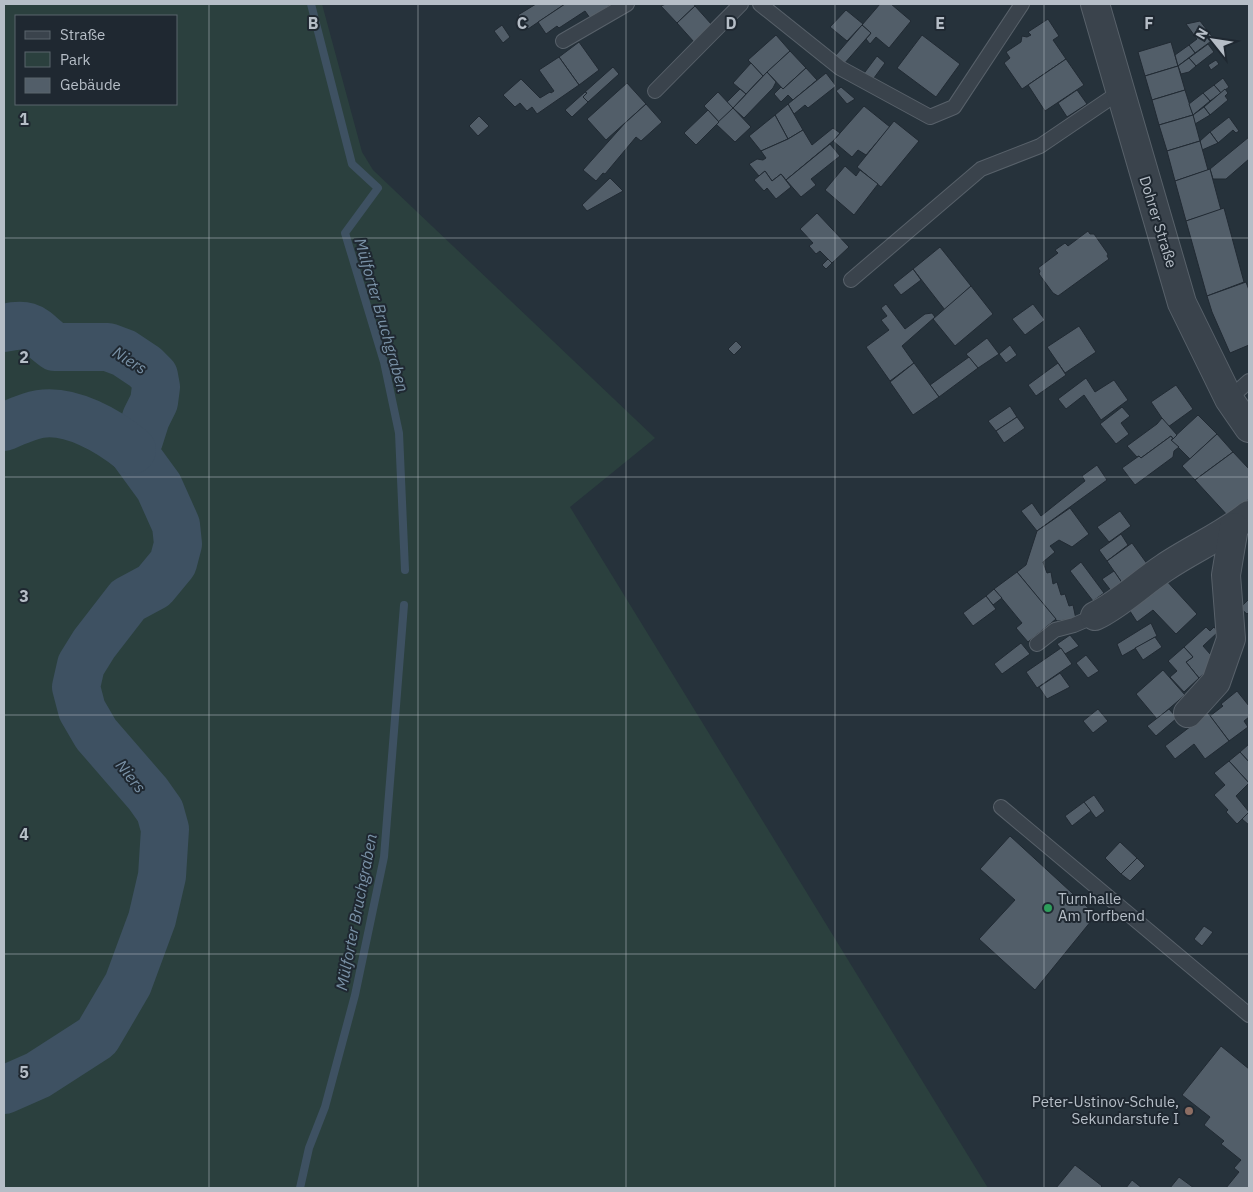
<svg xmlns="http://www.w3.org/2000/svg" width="1253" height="1192" viewBox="0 0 1253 1192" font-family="'IBM Plex Sans',sans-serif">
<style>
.green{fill:#2b403e;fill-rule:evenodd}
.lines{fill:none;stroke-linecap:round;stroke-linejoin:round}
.stream{stroke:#3e5162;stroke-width:8}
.river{stroke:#3e5162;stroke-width:48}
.building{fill:#525e69;stroke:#212a33}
.service-casing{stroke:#58616a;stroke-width:16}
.minor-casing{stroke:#58616a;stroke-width:30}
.service{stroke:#3a434c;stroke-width:14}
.minor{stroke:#3a434c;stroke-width:28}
.grid{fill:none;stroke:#b6bec7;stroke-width:1;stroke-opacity:0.55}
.leisure-dot{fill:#2e9e5b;stroke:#1f2831;stroke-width:2}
.education-dot{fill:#8d6e63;stroke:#1f2831;stroke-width:2}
.labels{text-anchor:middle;stroke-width:4;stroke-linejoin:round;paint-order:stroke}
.street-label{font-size:15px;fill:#b6bec7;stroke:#1f2831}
.poi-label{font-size:15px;fill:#b6bec7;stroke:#1f2831;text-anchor:start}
.water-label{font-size:16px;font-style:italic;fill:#7a92a7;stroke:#1f2831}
.grid-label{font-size:16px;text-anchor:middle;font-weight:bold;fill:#b6bec7;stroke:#1f2831;stroke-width:4;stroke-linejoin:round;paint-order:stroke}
</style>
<rect width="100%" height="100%" fill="#26323b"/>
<path class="green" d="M4,4H322L362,152L373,170L655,438L570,507L988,1188H4ZM176,16V104H16V16Z"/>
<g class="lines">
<g class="stream">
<path d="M311,4L352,164L378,188L345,233L384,362L399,433L405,570"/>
<path d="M300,1188L309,1148L325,1107L355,995L384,857L404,605"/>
</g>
<g class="river">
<path d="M4,328C33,321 33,331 55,347H108L124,353L145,367L154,376L156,387L154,402L146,418L139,440L132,450L159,487L176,525L178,544L173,563L154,586L128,600L94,644L81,665L76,687L82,710L96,734L148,794L160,811L165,829L162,876L152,919L128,984L97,1037L38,1075L4,1090"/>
<path d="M4,427C15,422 28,416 40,414C71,409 109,431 132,450"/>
</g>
</g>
<g class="building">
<path d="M536,4H565L528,29L518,15Z"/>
<path d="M565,4H612L590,18L585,11L559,28L557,26L546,34L538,22Z"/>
<path d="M666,4H694L695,6L677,23L661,6Z"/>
<path d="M880,4H891L911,21L889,48L876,37L870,44L866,39L871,33L862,25Z"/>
<path d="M695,6L712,25L694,42L677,23Z"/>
<path d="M846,10L863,24L847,41L830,27Z"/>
<path d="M1048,19L1059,36L1053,40L1066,59L1022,89L1004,63L1010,58L1006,52L1021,42L1022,36L1027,37L1031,35L1028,32Z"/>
<path d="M1200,21L1214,39L1195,53L1189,45L1197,39L1186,24Z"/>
<path d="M502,25L510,37L503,43L494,31Z"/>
<path d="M862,25L871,33L844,64L835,56Z"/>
<path d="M776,35L790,51L763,76L748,60Z"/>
<path d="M922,35L960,64L936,97L897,68Z"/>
<path d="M579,42L599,70L579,85L559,57Z"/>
<path d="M1171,42L1178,66L1145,76L1138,52Z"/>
<path d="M1208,44L1214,52L1196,66L1189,58Z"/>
<path d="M1189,45L1195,53L1178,66L1175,55Z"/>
<path d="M790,51L806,68L783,89L767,72Z"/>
<path d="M877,56L885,63L871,82L862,76Z"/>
<path d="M559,57L579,85L537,114L532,107L527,111L520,103L515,107L503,95L521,79L540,98L550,92L551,93L554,91L539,70Z"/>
<path d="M1189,58L1196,66L1189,72L1181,74L1178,66Z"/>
<path d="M1066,59L1084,85L1045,111L1028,85Z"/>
<path d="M1216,60L1219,64L1211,70L1208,65Z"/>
<path d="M751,63L763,76L746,94L733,83Z"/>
<path d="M1178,66L1185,90L1152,100L1145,76Z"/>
<path d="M613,67L619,74L588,102L583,97L587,93L585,92Z"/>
<path d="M806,68L817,80L793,100L788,95L781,102L774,94L781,87L783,89Z"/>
<path d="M767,72L776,82L773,88L744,118L733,108Z"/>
<path d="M826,73L836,86L808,108L805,105L794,114L788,104Z"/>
<path d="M1223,78L1229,87L1221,93L1214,85Z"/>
<path d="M627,83L646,104L606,140L587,119Z"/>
<path d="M1214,85L1221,93L1210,101L1203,93Z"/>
<path d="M841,87L855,99L847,104L836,91Z"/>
<path d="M740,89L746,94L733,108L727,102Z"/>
<path d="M1225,89L1228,93L1225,96L1228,100L1210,115L1204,107Z"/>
<path d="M1077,90L1087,104L1067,117L1058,103Z"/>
<path d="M1185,90L1193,115L1159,125L1152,100Z"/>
<path d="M585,92L587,93L583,97L588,102L572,117L565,110Z"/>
<path d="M718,92L733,108L719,122L704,106Z"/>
<path d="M1203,93L1210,101L1193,115L1189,104Z"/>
<path d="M646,104L662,122L641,141L636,137L605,174L603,173L596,181L583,170L625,123Z"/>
<path d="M788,104L803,130L788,139L775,115Z"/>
<path d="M864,106L890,127L866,155L858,150L852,157L833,141Z"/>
<path d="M1204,107L1210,115L1195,124L1193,115Z"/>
<path d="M733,108L751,127L735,142L716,124Z"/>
<path d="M708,110L719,122L696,145L684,133Z"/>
<path d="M775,115L788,139L761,151L749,136Z"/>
<path d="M1193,115L1200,141L1167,151L1159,125Z"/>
<path d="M479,116L489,126L478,136L469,126Z"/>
<path d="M1229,117L1239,131L1236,133L1233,130L1218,143L1210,132Z"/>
<path d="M894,121L919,141L881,187L857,167Z"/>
<path d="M833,128L840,133L833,141L786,180L781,174L772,181L765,171L759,176L749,164L757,159L763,160L766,158L761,151L788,139L803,130L812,145Z"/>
<path d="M1210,132L1218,143L1202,150L1200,141Z"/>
<path d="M1249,137V159L1226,179H1213L1210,169Z"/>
<path d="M1200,141L1208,170L1175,181L1167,151Z"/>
<path d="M830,144L840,156L811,179L816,185L801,197L786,180Z"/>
<path d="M845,166L856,176L860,170L878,184L854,215L825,190Z"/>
<path d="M1210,169L1221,210L1186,221L1175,181Z"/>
<path d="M765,171L772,181L781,174L791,187L776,199L767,188L764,191L754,180Z"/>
<path d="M610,178L623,191L587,211L582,205Z"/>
<path d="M1224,208L1244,282L1207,296L1186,221Z"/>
<path d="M817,213L849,247L832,263L820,251L816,254L809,246L813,243L800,229Z"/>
<path d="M1088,231L1090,234H1094L1108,254L1107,256L1109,259L1058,296L1053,293L1039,274L1040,271L1038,268L1058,253L1055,250L1065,243L1068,246Z"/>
<path d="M940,247L971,286L945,310L913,269Z"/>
<path d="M828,259L832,263L826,269L822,265Z"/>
<path d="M913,269L921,280L901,295L893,285Z"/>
<path d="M1246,282L1249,290V345L1230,353L1212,312L1207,296Z"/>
<path d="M971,286L993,314L955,346L933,319Z"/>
<path d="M886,304L905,329L925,314L932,313L935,317L902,346L914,363L890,381L866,347L889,330L881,320L887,316L881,308Z"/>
<path d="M1033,304L1045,320L1025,335L1012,319Z"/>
<path d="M1079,326L1096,352L1065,373L1047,347Z"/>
<path d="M987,338L999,354L978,368L966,354Z"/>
<path d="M736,341L742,347L734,355L728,349Z"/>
<path d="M1010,345L1017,355L1006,363L999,354Z"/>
<path d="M969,357L978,368L939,397L930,385Z"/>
<path d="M914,363L939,397L913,415L890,382Z"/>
<path d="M1058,363L1066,375L1036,396L1028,385Z"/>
<path d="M1086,378L1095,392L1114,380L1128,400L1101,420L1084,395L1066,409L1058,399Z"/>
<path d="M1176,385L1193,409L1168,427L1151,402Z"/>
<path d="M1010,406L1017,417L996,431L988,421Z"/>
<path d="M1122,407L1130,416L1121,423L1129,434L1116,444L1100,424Z"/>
<path d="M1198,415L1217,434L1190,459L1171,440Z"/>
<path d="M1017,417L1025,428L1004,443L996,431Z"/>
<path d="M1162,418L1177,435L1173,439L1171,436L1141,458L1139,456L1137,457L1127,446L1157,424Z"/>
<path d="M1217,434L1233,452L1195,480L1182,466Z"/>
<path d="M1171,436L1173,439L1171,440L1179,447L1174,451L1173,457L1135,485L1122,468L1139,456L1141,458Z"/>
<path d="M1233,452L1249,469V499L1229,517L1195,480Z"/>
<path d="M1097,465L1107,480L1037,531L1021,511L1032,503L1041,516L1085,481L1082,476Z"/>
<path d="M1070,508L1089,534L1072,547L1059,540L1050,546L1055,552L1043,562L1047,573L1051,572L1053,584L1057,582L1061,595L1065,594L1069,606L1073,605L1076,619L1057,621L1017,572L1026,565L1037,531Z"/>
<path d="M1120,511L1131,526L1109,542L1097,527Z"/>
<path d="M1121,534L1128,545L1107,561L1099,550Z"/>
<path d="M1132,543L1153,572L1127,590L1107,561Z"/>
<path d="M1081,562L1104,593L1093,601L1070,571Z"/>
<path d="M1114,571L1127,590L1116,597L1102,579Z"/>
<path d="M1017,572L1056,619L1028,642L1016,628L1022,623L994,589Z"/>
<path d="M1164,578L1197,614L1176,634L1153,610L1137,622L1126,605Z"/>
<path d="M994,589L1002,598L993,605L986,596Z"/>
<path d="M986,596L996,609L973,626L963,613Z"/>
<path d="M1249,599V612L1247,614L1240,608Z"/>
<path d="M1151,623L1157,636L1122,656L1117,644Z"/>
<path d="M1206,627L1210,631L1214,627L1218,632L1203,646L1218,663L1199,678L1186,662L1193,657L1184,647Z"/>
<path d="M1070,635L1079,646L1065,654L1057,644Z"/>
<path d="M1155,637L1162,647L1143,660L1135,648Z"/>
<path d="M1021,643L1030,654L1002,674L994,664Z"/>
<path d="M1184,647L1193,657L1186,662L1199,678L1184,692L1170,677L1177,671L1168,661Z"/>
<path d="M1061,648L1072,664L1037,688L1026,672Z"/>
<path d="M1086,655L1099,671L1088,678L1076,663Z"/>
<path d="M1163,670L1185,695L1157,719L1136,694Z"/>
<path d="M1060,673L1070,687L1047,699L1039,687Z"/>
<path d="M1237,691L1249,706V717L1244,721L1248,727L1229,741L1210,716L1223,706L1221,704Z"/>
<path d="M1098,709L1108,721L1093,733L1083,721Z"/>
<path d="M1169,709L1177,718L1156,736L1147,726Z"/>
<path d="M1208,713L1229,741L1205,759L1194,744L1175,759L1165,746Z"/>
<path d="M1249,744V762L1240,752Z"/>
<path d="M1240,752L1249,762V783L1229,761Z"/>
<path d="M1229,761L1249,783L1236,796L1249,812L1237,824L1226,812L1228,810L1214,795L1225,785L1214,773Z"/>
<path d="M1094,795L1105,811L1096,818L1084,802Z"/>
<path d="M1084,802L1091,811L1072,826L1065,816Z"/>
<path d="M1249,812V825L1242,819Z"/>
<path d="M1010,836L1096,915L1035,990L979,939L1015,900L980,869Z"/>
<path d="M1120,842L1137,858L1121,874L1105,858Z"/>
<path d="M1137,858L1145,866L1130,881L1121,874Z"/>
<path d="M1204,926L1213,932L1202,946L1194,939Z"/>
<path d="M1221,1046L1249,1069V1188H1226L1239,1172L1234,1168L1241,1160L1221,1144L1224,1141L1204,1125L1210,1117L1182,1095Z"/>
<path d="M1075,1165L1102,1186L1100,1188H1056Z"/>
<path d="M1179,1177L1194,1188H1170Z"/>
<path d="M1132,1180L1142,1188H1126Z"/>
</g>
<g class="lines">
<defs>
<g id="service">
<path d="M760,4L840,68L930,117L954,107L1022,4"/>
<path d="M563,41L627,4"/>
<path d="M655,91L741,4"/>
<path d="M851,280L981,169L1040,146L1121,91"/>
<path d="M1229,399L1249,381"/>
<path d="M1037,644L1055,630L1074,625L1095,616"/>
<path d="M1001,807L1249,1015"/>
</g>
<g id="minor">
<path d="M1095,4L1182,303L1229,399L1249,428"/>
<path d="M1095,616C1120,604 1141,583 1164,568C1192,549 1223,536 1249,515"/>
<path d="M1188,713L1216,682L1231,639L1226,575L1234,527"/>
</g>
</defs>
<use href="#service" class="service-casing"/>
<use href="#minor" class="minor-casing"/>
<use href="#service" class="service"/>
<use href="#minor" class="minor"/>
</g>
<path class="grid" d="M209,4V1188M418,4V1188M626,4V1188M835,4V1188M1044,4V1188M4,238H1249M4,477H1249M4,715H1249M4,954H1249"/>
<circle class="leisure-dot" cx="1048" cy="908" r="5"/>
<circle class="education-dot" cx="1189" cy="1111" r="5"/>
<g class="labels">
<g class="street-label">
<text transform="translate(1158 222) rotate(73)" y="5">Dohrer Straße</text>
</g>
<g class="poi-label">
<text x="1058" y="904">Turnhalle<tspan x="1058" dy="17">Am Torfbend</tspan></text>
<text x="1179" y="1107" text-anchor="end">Peter-Ustinov-Schule,<tspan x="1179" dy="17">Sekundarstufe I</tspan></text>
</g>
<g class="water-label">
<text transform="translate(382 315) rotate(74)" y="6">Mülforter Bruchgraben</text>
<text transform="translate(130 360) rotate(32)" y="6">Niers</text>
<text transform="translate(131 776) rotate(51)" y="6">Niers</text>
<text transform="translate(356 912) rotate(-79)" y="6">Mülforter Bruchgraben</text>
</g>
</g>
<g class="grid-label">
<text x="313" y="29">B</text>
<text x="522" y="29">C</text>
<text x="731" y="29">D</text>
<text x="940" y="29">E</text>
<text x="1149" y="29">F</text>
<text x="24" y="125">1</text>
<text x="24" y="363">2</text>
<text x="24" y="602">3</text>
<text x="24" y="840">4</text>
<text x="24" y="1078">5</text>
</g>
<rect width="1253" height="1192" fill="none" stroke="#b6bec7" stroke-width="10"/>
<rect x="15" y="15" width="162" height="90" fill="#1f2831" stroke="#5b646d"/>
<rect x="25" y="31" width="25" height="8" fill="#3a434c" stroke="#5b646d"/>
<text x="60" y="40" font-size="15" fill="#b6bec7">Straße</text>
<rect x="25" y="52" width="25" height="15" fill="#2b403e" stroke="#5b646d"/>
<text x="60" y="65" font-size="15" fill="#b6bec7">Park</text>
<rect x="25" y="78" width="25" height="15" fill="#525e69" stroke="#5b646d"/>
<text x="60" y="90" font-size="15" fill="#b6bec7">Gebäude</text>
<g transform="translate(1213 40) rotate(300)" stroke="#1f2831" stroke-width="4" paint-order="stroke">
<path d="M0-4L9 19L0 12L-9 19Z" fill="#b6bec7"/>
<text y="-8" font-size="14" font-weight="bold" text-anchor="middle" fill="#b6bec7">N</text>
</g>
</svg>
